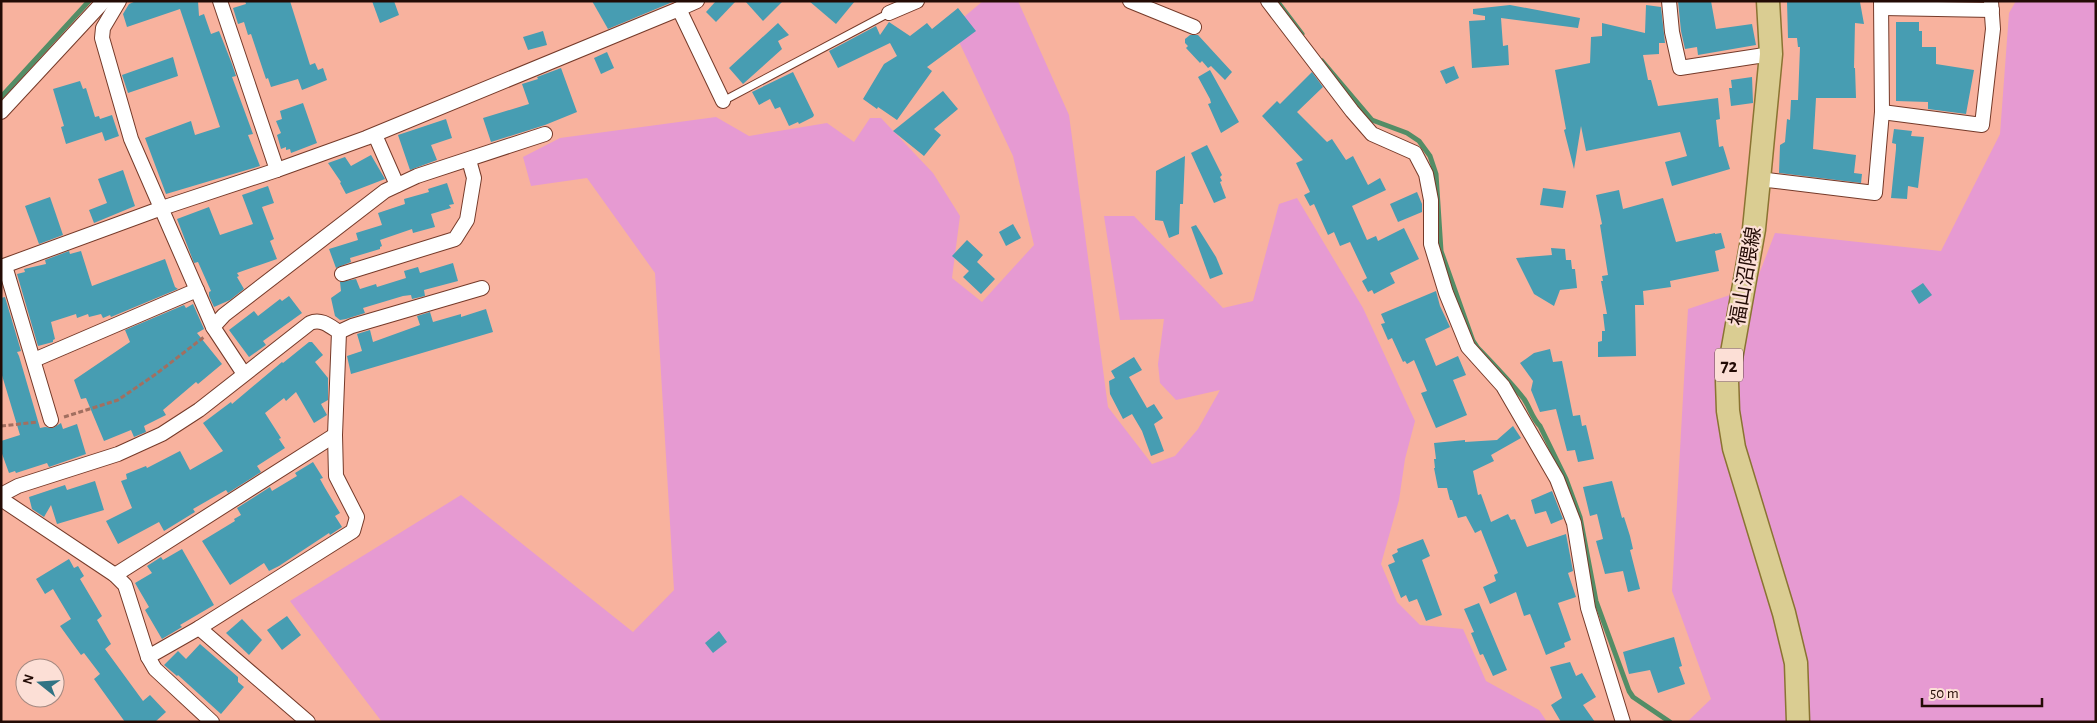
<svg xmlns="http://www.w3.org/2000/svg" width="2097" height="723" viewBox="0 0 2097 723" font-family="'Alegreya Sans','Noto Sans JP',sans-serif">
<style>
.green{fill:#e69ad2}
.lines{fill:none;stroke-linecap:round;stroke-linejoin:round}
.stream{stroke:#538d66;stroke-width:5}
.building{fill:#479db2}
.service-casing{stroke:#753a29;stroke-width:9}
.minor-casing{stroke:#753a29;stroke-width:16}
.primary-casing{stroke:#8a7432;stroke-width:25}
.path{stroke:#a26f60;stroke-width:3;stroke-dasharray:5 2.5;stroke-linecap:butt}
.service{stroke:#fff;stroke-width:7}
.minor{stroke:#fff;stroke-width:14}
.primary{stroke:#dacd92;stroke-width:22}
.labels{text-anchor:middle;stroke-width:4.5;stroke-linejoin:round;paint-order:stroke}
.shield{fill:#fcdfd6;stroke:#644b44;stroke-width:1}
.shield-label{font-size:19px;font-weight:bold;fill:#230b05}
.street-label{font-size:20px;fill:#230b05;stroke:#fcdfd6}
</style>
<rect width="100%" height="100%" fill="#f8b29e"/>
<g class="green">
<path d="M983,1H1018L1069,115L1108,407L1152,464L1175,456L1198,429L1220,390L1176,400L1160,383L1158,364L1164,319L1120,320L1104,216H1134L1223,308L1253,301L1279,204L1297,198L1363,308L1415,421L1405,459L1399,500L1381,564L1397,602L1420,625L1463,629L1486,681L1539,710L1547,722H382L290,601L461,495L633,632L674,590L655,273L587,178L531,186L523,157L560,138L716,117L749,136L827,123L854,142L870,118H881L933,173L960,216L952,278L982,302L1034,245L1013,156L952,27Z"/>
<path d="M2016,1H2096V722H1687L1711,699L1672,591L1688,309L1754,287L1775,233L1941,251L2000,134L2009,13Z"/>
</g>
<g class="lines">
<g class="stream">
<path d="M1277,1L1302,34"/>
<path d="M1322,61L1372,120L1407,133L1419,141L1430,156L1436,174L1441,251L1473,341L1477,347C1493,364 1509,380 1524,399C1530,408 1532,418 1540,426L1566,479L1580,517L1596,601L1629,691L1633,697L1670,722"/>
<path d="M1,97L89,1"/>
</g>
</g>
<g class="building">
<path d="M136,1H198L199,16L204,14L211,34L219,31L232,64L236,76L232,77L253,134L248,135L260,166L166,194L145,138L191,121L195,135L220,127L180,9L127,27L123,14L129,4Z"/>
<path d="M245,1H290L310,65L315,63L318,70L323,68L327,80L302,90L298,79L271,87L268,78L266,79L251,34L248,35L244,22L238,24L233,8L246,4Z"/>
<path d="M372,1H394L399,15L380,23Z"/>
<path d="M592,1H675L608,29Z"/>
<path d="M716,1H736L716,22L706,12Z"/>
<path d="M745,1H783L763,21Z"/>
<path d="M809,1H855L836,24Z"/>
<path d="M1678,1H1711L1716,29L1752,24L1756,45L1698,55L1697,47L1685,49L1681,31Z"/>
<path d="M1787,1L1860,2L1864,24L1855,23L1854,68H1855L1856,98H1816L1813,149L1856,155L1854,173L1862,174L1861,183L1779,173L1780,145L1785,142L1787,119L1790,120L1791,100H1798L1800,47H1798L1797,38H1788Z"/>
<path d="M1510,5L1580,18L1578,28L1501,18L1503,46L1508,45L1509,65L1472,68L1469,21L1485,20V16L1473,14V9Z"/>
<path d="M1646,5L1661,7L1665,43H1659V54L1643,55L1648,80H1651L1658,106L1718,98L1720,119L1716,120L1719,147L1723,146L1730,169L1672,186L1665,162L1687,156L1680,132L1586,151L1581,126L1574,169L1564,130L1566,129L1555,70L1590,63L1591,37L1602,36V23L1645,33Z"/>
<path d="M958,8L976,31L927,67L932,71L897,120L878,107L877,109L863,99L884,64L897,56L890,43L838,68L829,51L876,26L880,35L889,22L910,36L927,23L932,29Z"/>
<path d="M1896,22H1919V31H1922V47H1936V64L1974,70L1966,114L1928,109V102L1896,101Z"/>
<path d="M778,23L789,35L778,41L782,49L743,84L729,68Z"/>
<path d="M543,31L547,45L528,50L523,37Z"/>
<path d="M1190,35H1198L1232,72L1225,80L1211,66L1208,68L1202,61L1200,63L1186,48L1188,46L1185,43V39Z"/>
<path d="M607,52L614,68L601,74L594,58Z"/>
<path d="M173,57L178,76L128,93L122,75Z"/>
<path d="M1454,66L1459,78L1446,84L1440,71Z"/>
<path d="M561,68L577,112L545,125L491,142L483,118L529,104L522,84L538,79L537,77Z"/>
<path d="M1210,70L1239,122L1221,133L1208,104L1211,103L1210,99L1198,77Z"/>
<path d="M793,72L814,115L813,117L799,124L798,122L789,126L780,107L775,109L770,99L759,105L752,92Z"/>
<path d="M1312,72L1323,87L1297,112L1327,142L1332,139L1346,160L1353,156L1368,185L1380,178L1386,190L1352,206L1367,240L1376,236L1378,241L1404,228L1419,259L1390,273L1395,283L1374,294L1372,290L1368,292L1362,281L1367,278L1350,242L1340,246L1334,232L1328,235L1314,204L1310,206L1304,195L1310,192L1296,163L1303,160L1262,116L1277,101L1280,104Z"/>
<path d="M1752,77L1753,103L1731,106L1729,88H1732L1731,80Z"/>
<path d="M80,81L83,89L86,88L95,117L99,116L100,119L112,115L119,136L105,141L102,132L66,144L61,127L64,126L53,89Z"/>
<path d="M943,91L958,109L934,129L941,135L924,156L893,131Z"/>
<path d="M303,103L317,143L291,153L290,149L286,150V147L281,149L277,135L281,133L276,121L282,119L280,111Z"/>
<path d="M446,119L452,138L431,145L437,160L410,170L398,135Z"/>
<path d="M1894,129L1912,131L1911,136L1924,137L1918,188L1908,186L1907,199L1891,198L1896,149V144L1892,143Z"/>
<path d="M1207,145L1222,175L1220,177L1222,181L1220,182L1226,198L1214,203L1191,153Z"/>
<path d="M371,155L385,179L346,194L340,183L341,182L328,163L345,157L351,166Z"/>
<path d="M1185,156L1183,204H1180L1179,234L1169,238L1163,221L1155,220L1156,171Z"/>
<path d="M123,170L135,206L94,223L89,210L107,203L98,179Z"/>
<path d="M447,183L454,204L449,205L451,208L431,214L435,227L413,233L412,229L380,240L382,246L380,247V249L350,258L351,262L336,268L329,249L358,240L356,233L382,225L378,213L405,204L404,199L429,192L428,189Z"/>
<path d="M268,186L274,203L262,207L274,239L270,241L277,259L237,273L239,276L237,277L244,289L230,300L214,307L209,296V292L211,291L198,262L194,263L177,219L209,207L220,235L253,224L242,195Z"/>
<path d="M1543,188L1566,191L1563,208L1540,205Z"/>
<path d="M1619,190L1623,209L1663,198L1676,242L1715,233V234L1721,233L1725,248L1715,251L1719,271L1670,281L1671,287L1643,291L1644,305H1635L1636,356L1598,357V342L1602,341V331H1605L1603,314H1607L1601,281H1603L1602,276L1608,275L1600,225L1602,224L1596,195Z"/>
<path d="M1417,192L1422,204V212L1398,222L1390,204Z"/>
<path d="M50,197L63,235L39,244L25,206Z"/>
<path d="M1013,224L1021,238L1006,246L999,232Z"/>
<path d="M1196,225L1216,257L1223,274L1210,279L1191,227Z"/>
<path d="M967,240L983,255L977,262L995,279L981,294L963,277L969,271L952,256Z"/>
<path d="M1551,248L1565,249L1566,260H1571L1572,269H1575L1577,288L1560,290L1554,306L1534,294L1516,258L1552,255Z"/>
<path d="M69,251L70,254L81,251L92,286L165,259L175,287L178,289L111,317L110,315L103,318L101,314L89,317L88,314L77,318L76,314L51,322L55,339L53,340V342L38,346L17,274L25,272L24,269L46,264L45,260Z"/>
<path d="M453,263L458,281L424,290L425,296L412,299L411,295L403,296L363,308L365,313L346,319L340,320L335,316L331,298L341,291L340,282L356,279L360,289L376,284L377,287L406,278L404,271L418,267L420,273Z"/>
<path d="M1923,283L1932,295L1919,304L1911,291Z"/>
<path d="M1436,291L1440,306L1450,327L1425,339L1436,366L1458,356L1466,375L1453,380L1467,415L1436,428L1421,393L1427,391L1414,360L1407,364L1405,361L1403,362L1392,338L1388,340L1381,324L1385,323L1381,314Z"/>
<path d="M289,296L302,313L263,341L266,345L249,357L229,330L254,311L258,316L280,299L282,301Z"/>
<path d="M5,297L21,351L17,352L19,356L40,428L45,427L53,428L61,423L63,429L77,424L86,454L49,467L47,463L16,473L15,471L9,473L1,451V441L20,435L1,372V298Z"/>
<path d="M193,304L204,329L197,333L222,364L198,384L196,382L163,410L166,415L144,426L146,432L134,437L131,430L104,441L86,398L81,399L74,380L130,342L125,330L184,305L186,308Z"/>
<path d="M486,309L493,332L351,374L347,356L362,351L357,334L370,330L373,342L420,325L417,316L430,312L433,322L461,314V317Z"/>
<path d="M309,342H312L323,355L315,362L328,378V400L321,404L327,415L314,423L296,392L286,401L284,398L265,413L281,438L279,439L285,448L257,466L261,472L228,493L226,490L193,509L195,512L164,531L159,522L118,544L106,521L132,508L121,481L127,479L126,474L146,466L147,468L180,451L190,470L223,451L203,423L231,402L232,404L282,362L283,363Z"/>
<path d="M1550,349L1553,362L1562,361L1573,416L1580,415L1582,426L1586,425L1594,459L1578,462L1575,450L1567,451L1556,409L1540,412L1531,390L1533,381L1520,363L1534,353Z"/>
<path d="M1134,357L1142,370L1129,377L1147,408L1154,404L1163,418L1154,424L1164,451L1151,456L1142,431L1132,414L1123,419L1110,394L1109,381L1115,378L1111,371Z"/>
<path d="M1513,426L1521,438L1491,455L1494,461L1473,471L1478,495L1481,494L1491,522L1508,514L1511,520L1515,519L1527,547L1566,534L1573,571L1568,573L1576,597L1558,603L1571,640L1564,643L1565,647L1546,655L1530,614L1524,616L1516,592L1490,604L1483,587L1496,581L1494,575L1498,573L1481,530L1475,533L1466,516L1458,518L1452,500H1450L1447,488H1438L1434,468H1435L1434,459H1436L1434,443L1465,440V442L1497,440Z"/>
<path d="M313,462L323,478L320,479L325,488L340,513L335,516L342,527L330,535L329,533L279,566L269,571L264,563L230,585L202,541L235,521L234,519L241,515L237,508L270,487L272,491L297,476L295,473Z"/>
<path d="M95,481L104,510L57,524L51,505L44,517L32,509L29,497L65,485L67,490Z"/>
<path d="M1612,481L1622,518L1624,517L1630,536L1633,549L1630,550L1640,589L1628,592L1623,571L1605,574L1596,541L1603,539L1597,514L1590,516L1583,487Z"/>
<path d="M1552,491L1563,519L1551,524L1546,511L1535,514L1531,500Z"/>
<path d="M1423,539L1430,556L1422,560L1442,615L1426,621L1417,599L1409,602L1406,595L1401,598L1388,565L1395,562L1392,555L1398,552L1397,549Z"/>
<path d="M182,549L214,605L180,625L182,627L162,639L145,610L149,607L135,583L152,573L147,566L161,557L163,560Z"/>
<path d="M69,559L74,568L78,566L84,576L80,579L102,616L97,620L111,644L105,649L143,701L150,695L166,712L155,722H125L94,679L100,674L84,653L81,655L60,626L71,619L53,589L45,594L36,579Z"/>
<path d="M1479,603L1507,670L1493,676L1483,654L1480,655L1471,633L1474,632L1464,609Z"/>
<path d="M287,616L301,635L282,650L267,630Z"/>
<path d="M242,619L262,640L249,655L226,633Z"/>
<path d="M719,631L727,642L713,653L705,643Z"/>
<path d="M1674,637L1682,666L1679,667L1685,684L1658,693L1650,670L1629,674L1623,652Z"/>
<path d="M200,644L238,677V682L244,687L221,714L178,675L177,676L164,665L178,651L186,659Z"/>
<path d="M1570,662L1576,676L1582,673L1596,697L1583,705L1595,722H1561L1551,705L1562,698L1550,667Z"/>
</g>
<g class="lines">
<defs>
<path id="service" d="M723,101L889,13"/>
<g id="minor">
<path d="M119,1L103,28L102,38L131,139L213,327L244,374"/>
<path d="M220,1L277,170"/>
<path d="M1130,1L1194,27"/>
<path d="M1268,1L1352,111L1372,134L1415,153L1426,174L1431,200V244L1446,293L1468,347L1503,386L1557,479L1574,523L1588,608L1623,722"/>
<path d="M1669,1L1672,32L1680,68L1771,54"/>
<path d="M1883,8L1992,10"/>
<path d="M679,9L697,1"/>
<path d="M889,13L917,1"/>
<path d="M1,112L104,1"/>
<path d="M1882,112L1982,125L1993,29L1991,1"/>
<path d="M375,135L397,185"/>
<path d="M1759,179L1875,193L1882,112L1881,1"/>
<path d="M5,266L51,420"/>
<path d="M1,267L162,208L277,170L366,138L679,9L723,101"/>
<path d="M342,274L455,239L467,220L474,178L469,160"/>
<path d="M213,327L224,315L385,191L417,176L545,134"/>
<path d="M339,332L352,326L482,288"/>
<path d="M34,360L197,290"/>
<path d="M1,495L18,486L118,454L162,434L199,410L310,323C321,318 330,326 339,332L335,435L336,476L357,517L353,531L199,628L148,657"/>
<path d="M1,499L115,575L125,585L148,657L155,669L212,722"/>
<path d="M115,575L335,435"/>
<path d="M199,628L308,722"/>
</g>
<path id="primary" d="M1768,1L1771,54L1759,179L1754,229L1727,381L1728,411L1734,448L1784,613L1796,663L1798,722"/>
</defs>
<use href="#service" class="service-casing"/>
<use href="#minor" class="minor-casing"/>
<use href="#primary" class="primary-casing"/>
<g class="path">
<path d="M64,417L118,400L156,374L204,337"/>
<path d="M1,426L38,422"/>
</g>
<use href="#service" class="service"/>
<use href="#minor" class="minor"/>
<use href="#primary" class="primary"/>
</g>
<g class="labels">
<rect class="shield" x="1715" y="348.5" width="28" height="33" rx="4"/>
<g class="shield-label">
<text x="1729" y="372">72</text>
</g>
<g class="street-label">
<text transform="translate(1745 276) rotate(-80)" y="7">福山沼隈線</text>
</g>
</g>
<rect width="2097" height="723" fill="none" stroke="#230b05" stroke-width="5"/>
<g transform="translate(40 683) rotate(287)"><circle r="24" fill="#fcdfd6" stroke="#a58a82"/>
<path d="M0-4L9 19L0 12L-9 19Z" fill="#307384"/>
<text y="-8" font-size="14" font-weight="bold" text-anchor="middle" fill="#230b05">N</text>
</g>
<path d="M1922 698v8h120v-8" fill="none" stroke="#230b05" stroke-width="2.5"/>
<text x="1930" y="698" font-size="15" fill="#230b05" stroke="#fcdfd6" stroke-width="4" paint-order="stroke">50 m</text>
</svg>
